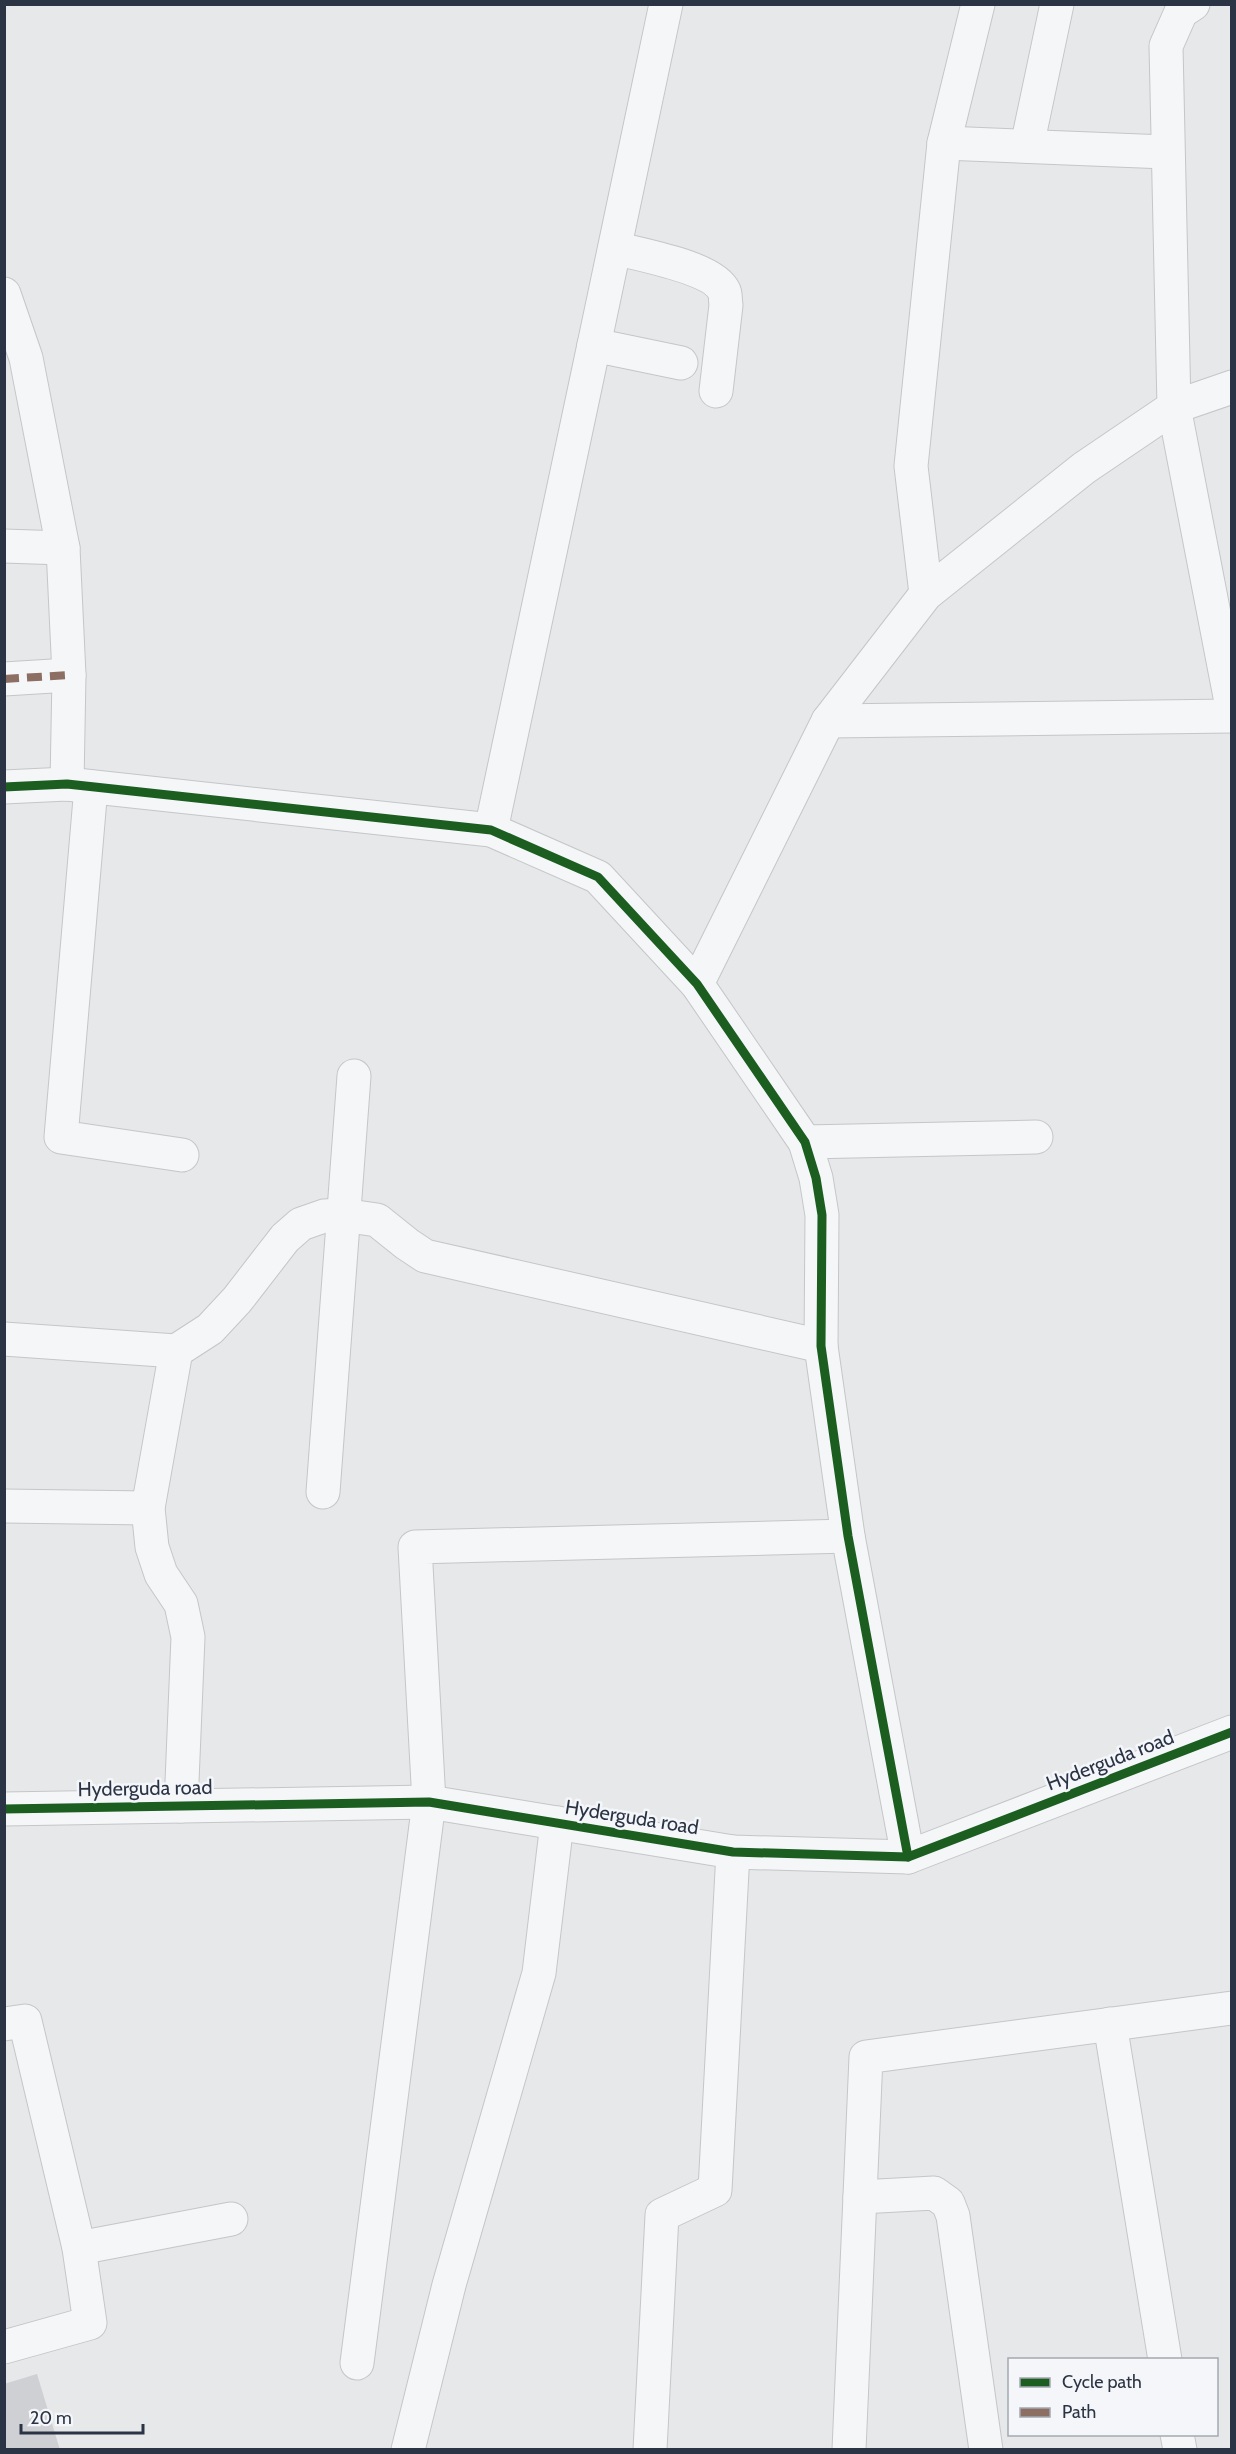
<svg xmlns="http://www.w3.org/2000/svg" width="1236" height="2454" viewBox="0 0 1236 2454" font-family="Cabin,sans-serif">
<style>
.building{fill:#ced0d3;filter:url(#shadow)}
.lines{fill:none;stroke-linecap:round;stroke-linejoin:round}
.minor-casing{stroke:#c4c6c8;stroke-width:35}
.minor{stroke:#f5f6f7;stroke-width:33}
.quiet{stroke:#8d6e63;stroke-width:8;stroke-dasharray:15 8;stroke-linecap:butt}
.cycleway-casing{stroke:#f4f6f9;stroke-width:13}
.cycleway{stroke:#1b5e20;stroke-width:9}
.labels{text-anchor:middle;stroke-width:5;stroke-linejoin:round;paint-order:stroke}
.street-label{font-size:20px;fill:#2b3445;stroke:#f4f6f9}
</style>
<defs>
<filter id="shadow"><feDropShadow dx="-5.5" dy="5.5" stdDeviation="0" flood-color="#0004"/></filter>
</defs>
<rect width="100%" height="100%" fill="#e6e8ea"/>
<path class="building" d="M37,2374L60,2450H4V2384Z"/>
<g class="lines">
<defs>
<g id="minor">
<path d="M1193,4L1181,12L1166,46L1174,407L1232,707"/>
<path d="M944,143L1166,152"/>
<path d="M1027,146L1057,4"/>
<path d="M615,248C640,255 713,267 724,291C726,294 725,301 726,305L716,391"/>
<path d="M4,294L26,358L63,548L69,675L67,784"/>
<path d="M594,345L666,4"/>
<path d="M4,546L63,548"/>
<path d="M926,594L911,466L944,143L978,4"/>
<path d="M4,679L69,675"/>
<path d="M828,721L1232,716"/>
<path d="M4,787L67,784L491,830L598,877L697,984L805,1142L816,1178L822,1215L821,1346L848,1536L908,1857"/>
<path d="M91,787L61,1137L182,1155"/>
<path d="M491,830L594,345L681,363"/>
<path d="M697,984L828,721L926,594L1084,468L1174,407L1232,387"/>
<path d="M805,1142L1036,1137"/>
<path d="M4,1339L176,1351"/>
<path d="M323,1492L354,1076"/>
<path d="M4,1506L148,1508"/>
<path d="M181,1806L188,1637L181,1604L161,1574L152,1547L148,1508L176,1351L210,1329L237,1300L285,1238L301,1224L324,1216L342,1215L377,1220L407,1244L425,1256L821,1346"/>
<path d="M4,1809L429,1802L733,1852L908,1857L1232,1732"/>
<path d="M4,2024L25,2021L79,2248L90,2323L4,2347"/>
<path d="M1110,2024L1165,2360"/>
<path d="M860,2197L934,2193L948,2203L953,2216L986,2450"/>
<path d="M79,2248L231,2219"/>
<path d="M357,2363L429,1802L415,1547L848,1536"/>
<path d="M1177,2434L1180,2450"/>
<path d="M408,2450L449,2285L539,1973L557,1823"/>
<path d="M650,2450L662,2215L715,2190L733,1852"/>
<path d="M849,2450L866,2057L1232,2008"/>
</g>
</defs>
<use href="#minor" class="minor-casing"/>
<use href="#minor" class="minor"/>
<path class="quiet" d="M4,679L69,675"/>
<defs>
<g id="cycleway">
<path d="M4,787L67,784L491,830L598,877L697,984L805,1142L816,1178L822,1215L821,1346L848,1536L908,1857"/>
<path d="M4,1809L429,1802L733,1852L908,1857L1232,1732"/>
</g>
</defs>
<use href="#cycleway" class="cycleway-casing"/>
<use href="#cycleway" class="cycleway"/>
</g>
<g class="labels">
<g class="street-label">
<text transform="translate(1110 1760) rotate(-21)" y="7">Hyderguda road</text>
<text transform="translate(145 1788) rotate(-1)" y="7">Hyderguda road</text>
<text transform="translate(632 1817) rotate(9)" y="7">Hyderguda road</text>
</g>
</g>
<rect width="1236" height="2454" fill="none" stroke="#2b3445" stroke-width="12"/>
<rect x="1008" y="2358" width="210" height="78" fill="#f4f6f9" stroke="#a4a8b1" stroke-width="1.5"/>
<rect x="1020" y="2378" width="30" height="9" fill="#1b5e20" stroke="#a4a8b1" stroke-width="1.5"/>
<text x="1062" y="2388" font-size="18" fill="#2b3445">Cycle path</text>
<rect x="1020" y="2408" width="30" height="9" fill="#8d6e63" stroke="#a4a8b1" stroke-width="1.5"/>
<text x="1062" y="2418" font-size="18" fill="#2b3445">Path</text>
<path d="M21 2424v9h122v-9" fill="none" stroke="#2b3445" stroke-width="3"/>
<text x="30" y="2424" font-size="18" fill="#2b3445" stroke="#f4f6f9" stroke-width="4.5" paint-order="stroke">20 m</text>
</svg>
